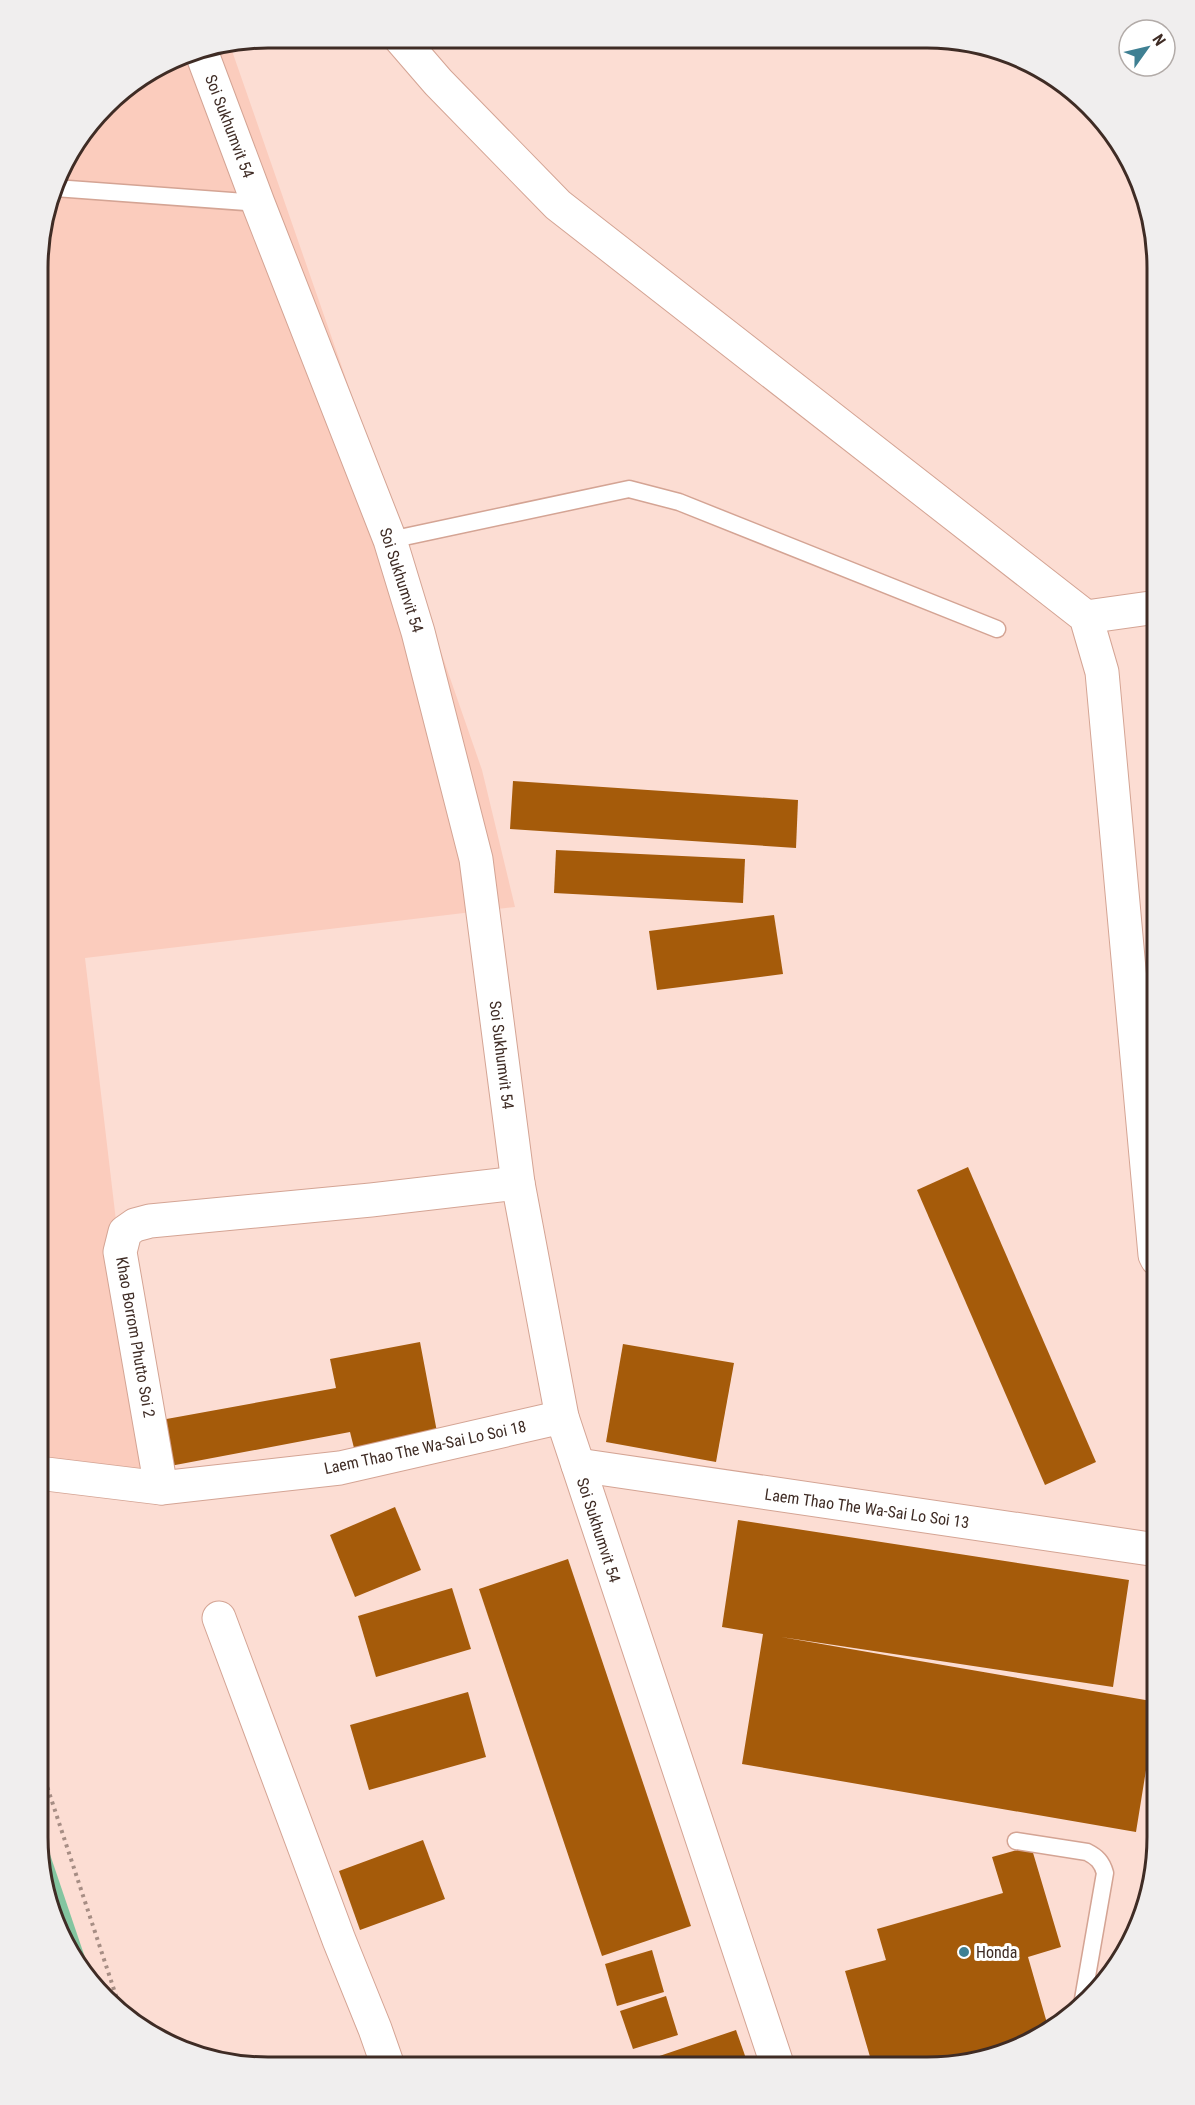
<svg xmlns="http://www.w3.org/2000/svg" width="1195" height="2105" viewBox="0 0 1195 2105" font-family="'Roboto Condensed',sans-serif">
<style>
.built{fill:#fbccbd}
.green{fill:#83c5a0}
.building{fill:#a55b0a}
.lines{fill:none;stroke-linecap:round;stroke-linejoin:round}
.service-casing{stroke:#d4a494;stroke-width:19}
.minor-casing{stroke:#d4a494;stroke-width:35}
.path{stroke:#a68d84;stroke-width:4;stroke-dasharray:3 4.5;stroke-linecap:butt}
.service{stroke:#fff;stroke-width:16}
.minor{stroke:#fff;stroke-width:33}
.poi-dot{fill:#3f8093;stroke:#fff;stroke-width:2}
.labels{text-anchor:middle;stroke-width:6;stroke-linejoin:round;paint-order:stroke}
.street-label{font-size:16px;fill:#3f2c25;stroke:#fff}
.poi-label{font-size:16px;fill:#3f2c25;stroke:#fff;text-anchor:start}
.rim{fill:none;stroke:#3f2c25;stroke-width:3}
</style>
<rect width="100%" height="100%" fill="#fcddd3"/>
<path class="built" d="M230,45L482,770L515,907L85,958L146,1475L38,1461L39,238L61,166L116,95L180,55Z"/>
<path class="green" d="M38,1819L94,1984L77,1965L50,1912L38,1837Z"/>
<g class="building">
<path d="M513,781L798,800L796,848L510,829Z"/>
<path d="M556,850L745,859L743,903L554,893Z"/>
<path d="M774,915L783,974L657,990L649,931Z"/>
<path d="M968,1167L1096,1462L1045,1485L917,1190Z"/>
<path d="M420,1342L437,1432L354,1448L350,1432L170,1466L161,1420L336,1388L330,1359Z"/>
<path d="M623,1344L734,1363L716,1462L606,1442Z"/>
<path d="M395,1507L421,1570L355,1597L330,1535Z"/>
<path d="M738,1520L1129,1580L1113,1687L781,1637L1157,1702L1136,1832L742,1764L763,1634L722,1627Z"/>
<path d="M568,1559L691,1926L602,1956L479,1589Z"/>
<path d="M452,1588L471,1649L376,1677L358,1616Z"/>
<path d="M468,1692L486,1757L369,1790L350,1725Z"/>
<path d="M423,1840L445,1899L360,1930L339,1871Z"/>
<path d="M1031,1846L1061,1947L1028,1957L1049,2030L1002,2055L927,2067H873L845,1971L886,1960L877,1929L1003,1893L992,1857Z"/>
<path d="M652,1950L664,1992L617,2006L605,1964Z"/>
<path d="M666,1996L678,2035L633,2049L620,2011Z"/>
<path d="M736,2030L749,2067H630V2066Z"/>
</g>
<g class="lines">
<defs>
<g id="service">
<path d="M55,188L258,203"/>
<path d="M390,540L629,489L679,502L997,629"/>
<path d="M1016,1841L1087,1852C1097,1857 1102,1862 1105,1873L1082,2005"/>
</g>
<g id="minor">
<path d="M400,38L438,82L558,205L1086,617L1102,672L1155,1255L1157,1259"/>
<path d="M201,51L258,203L390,540L418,632L476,859L518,1183L562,1417L778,2067"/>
<path d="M1086,617L1157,607"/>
<path d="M578,1465L1157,1550"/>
<path d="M38,1473L161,1488L340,1468L562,1417"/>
<path d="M161,1488L120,1252L125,1232L135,1225L150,1221L371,1200L518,1183"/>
<path d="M219,1618L339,1940L375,2029L388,2066"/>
</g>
</defs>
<use href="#service" class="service-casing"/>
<use href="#minor" class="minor-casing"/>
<path class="path" d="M38,1759L122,2014"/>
<use href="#service" class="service"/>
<use href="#minor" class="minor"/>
</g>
<circle class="poi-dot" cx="964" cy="1952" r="6"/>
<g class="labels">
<g class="street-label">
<text transform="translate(230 126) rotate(69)" y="6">Soi Sukhumvit 54</text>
<text transform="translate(402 580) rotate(72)" y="6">Soi Sukhumvit 54</text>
<text transform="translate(502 1055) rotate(83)" y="6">Soi Sukhumvit 54</text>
<text transform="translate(136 1337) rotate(80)" y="6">Khao Borrom Phutto Soi 2</text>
<text transform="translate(425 1447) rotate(-12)" y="6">Laem Thao The Wa-Sai Lo Soi 18</text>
<text transform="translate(867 1508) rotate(8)" y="6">Laem Thao The Wa-Sai Lo Soi 13</text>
<text transform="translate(599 1530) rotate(72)" y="6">Soi Sukhumvit 54</text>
</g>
<g class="poi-label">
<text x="976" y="1958">Honda</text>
</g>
</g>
<path d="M0 0H1195V2105H0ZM268 48H927A220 220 0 0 1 1147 268V1837A220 220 0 0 1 927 2057H268A220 220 0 0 1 48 1837V268A220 220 0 0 1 268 48Z" fill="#f0eeee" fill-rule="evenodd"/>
<path class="rim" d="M268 48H927A220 220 0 0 1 1147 268V1837A220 220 0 0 1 927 2057H268A220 220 0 0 1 48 1837V268A220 220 0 0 1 268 48Z"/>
<g transform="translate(1147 48) rotate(56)"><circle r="28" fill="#ffffff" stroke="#b2aba8" stroke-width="1.5"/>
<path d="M0-4.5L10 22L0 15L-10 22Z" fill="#3f8093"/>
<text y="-9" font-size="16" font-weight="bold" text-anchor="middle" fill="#3f2c25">N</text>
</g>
</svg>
